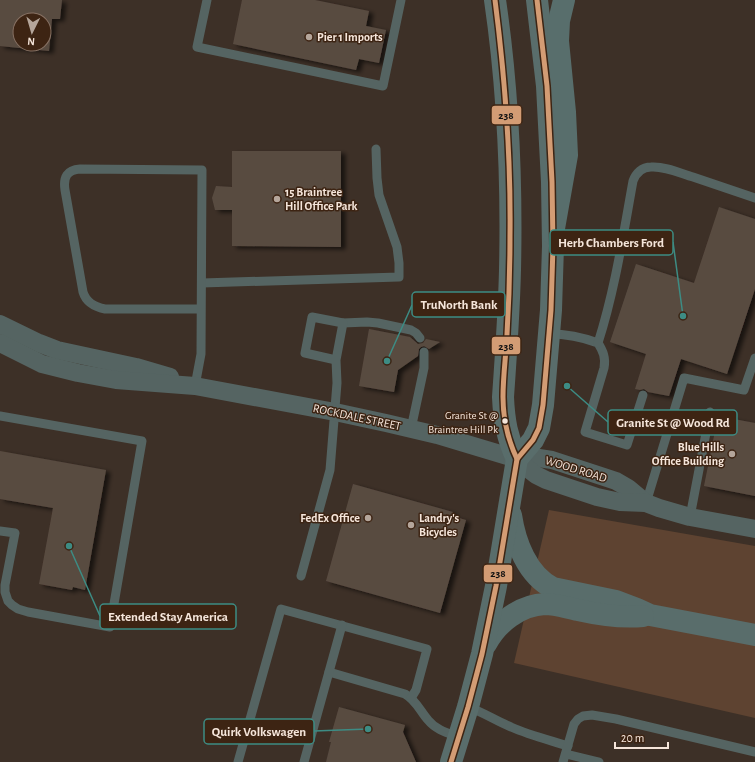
<svg xmlns="http://www.w3.org/2000/svg" width="755" height="762" viewBox="0 0 755 762" font-family="'Alegreya Sans',sans-serif">
<style>
.green{fill:#5e4331}
.building{fill:#594b41;fill-rule:evenodd;filter:url(#shadow)}
.lines{fill:none;stroke-linecap:round;stroke-linejoin:round}
.service{stroke:#556462;stroke-width:9}
.minor{stroke:#556462;stroke-width:18}
.secondary{stroke:#596d6b;stroke-width:22}
.motorway{stroke:#586e6c;stroke-width:22}
.bus-1-casing{stroke:#3d2413;stroke-width:8}
.bus-1{stroke:#d39c74;stroke-width:5}
.poi-dot{fill:#b5a69b;stroke:#3d2413;stroke-width:1.5}
.bus-dot{fill:#f5e5da;stroke:#3d2413;stroke-width:1.5}
.labels{text-anchor:middle;stroke-width:3;stroke-linejoin:round;paint-order:stroke}
.bus-label{font-size:11px;fill:#f5e5da;stroke:#3d2413;text-anchor:end}
.poi-label{font-size:12px;font-weight:bold;fill:#f5e5da;stroke:#3d2413;text-anchor:start}
.street-label{font-size:12px;fill:#f5e5da;stroke:#3d2413}
.leader{fill:none;stroke:#3d8c84;stroke-width:1.5}
.callout-dot{fill:#3d8c84;stroke:#3d2413;stroke-width:1.5}
.callout{fill:#3d2413;stroke:#3d8c84;stroke-width:1.5}
.callout-label{font-size:13px;text-anchor:middle;font-weight:bold;fill:#f5e5da}
.line-badge{stroke:#3d2413;stroke-width:1.5}
.pale-badge-label{font-size:11px;text-anchor:middle;font-weight:bold;fill:#111}
</style>
<defs>
<filter id="shadow"><feDropShadow dx="4.5" dy="2.5" stdDeviation="2" flood-color="#0009"/></filter>
</defs>
<rect width="100%" height="100%" fill="#3d3027"/>
<path class="green" d="M549,510L755,546V718L514,663Z"/>
<g class="building">
<path d="M0,0H62L60,19H52L49,51L0,46ZM20,20H44V44H20Z"/>
<path d="M242,0H315L369,11L366,26L386,30L379,63L359,59L356,70L233,44Z"/>
<path d="M232,151H341V247L232,246V210H215L212,198L216,186L232,187Z"/>
<path d="M719,207L755,219V289L727,374L681,359L669,396L648,392L644,389L640,390L635,389L646,354L610,342L636,264L694,283Z"/>
<path d="M369,329L410,337L418,344L423,343L426,339L440,342L429,349L424,346L421,347L419,349L418,356L398,370L394,392L359,386Z"/>
<path d="M718,416L755,423V496L704,486Z"/>
<path d="M0,451L106,470L85,590L73,587L72,590L39,584L53,508L0,499Z"/>
<path d="M353,484L453,512L452,516L466,520L440,613L326,581Z"/>
<path d="M339,707L405,725L403,732L416,762H326L331,742H329Z"/>
</g>
<g class="lines">
<g class="service">
<path d="M207,0L197,47L383,86L401,0"/>
<path d="M553,234L572,237L621,249"/>
<path d="M202,283L399,277V263L397,247L379,195L377,178L376,149"/>
<path d="M343,323L367,322L378,323L411,330L416,333L420,338"/>
<path d="M549,334C567,334 582,337 598,343C603,351 606,358 604,368L585,432L627,445L643,395"/>
<path d="M598,343C615,290 623,236 633,181C636,173 642,167 651,167C665,166 680,173 693,177C714,184 734,191 755,198"/>
<path d="M195,386L201,354L202,170L80,169C67,170 63,177 65,190L83,292C86,302 95,307 105,309H201"/>
<path d="M0,416L142,441L110,627L28,612L18,609L12,605L8,601L5,592V585L15,533L0,531"/>
<path d="M411,429L424,368V352"/>
<path d="M646,503L684,378L744,390L755,358"/>
<path d="M690,517L710,412"/>
<path d="M301,576L330,470L337,383L336,360L343,323L312,317L305,353L336,360"/>
<path d="M329,672L405,694C416,700 420,711 428,720C436,730 448,733 459,737"/>
<path d="M468,707C483,712 496,721 511,727C529,735 549,740 568,746"/>
<path d="M566,754L599,762"/>
<path d="M238,762L281,609L427,649L416,690L411,698"/>
<path d="M304,762L342,625"/>
<path d="M563,762L574,724L578,719L583,716L592,715L616,719L755,752"/>
</g>
<g class="minor">
<path d="M0,324L39,343L57,350L136,367L170,377"/>
<path d="M0,343L42,364L78,373L116,380L195,386L335,412L386,423L437,435L517,459L539,458L552,460L604,477L616,481L628,488L646,503"/>
<path d="M517,459L527,468L536,475L546,480L597,497L620,502L646,503L659,508L690,517L755,529"/>
</g>
<g class="secondary">
<path d="M495,0C508,89 512,180 510,270C509,312 506,355 503,397C504,420 507,438 517,459"/>
<path d="M511,515C515,542 527,575 553,588L616,601L637,609L650,615L755,635"/>
<path d="M486,644C497,623 520,605 545,604C556,604 567,608 578,610C600,615 620,618 643,616"/>
<path d="M451,762L468,707L482,654L496,586L517,459L533,440L539,428L543,405L551,310L553,246L552,182L547,86L537,0"/>
</g>
<path class="motorway" d="M553,234L567,155L565,112L558,41L559,21L564,0"/>
<defs>
<g id="bus-1">
<path d="M495,0C505,78 511,157 510,236C510,269 509,301 507,334C506,355 503,376 503,397C503,419 508,440 517,459"/>
<path d="M451,762L468,707L482,654L496,586L517,459L533,440L539,428L543,405L551,310L553,246L552,182L547,86L537,0"/>
</g>
</defs>
<use href="#bus-1" class="bus-1-casing"/>
<use href="#bus-1" class="bus-1"/>
</g>
<g class="poi-dot">
<circle cx="309" cy="37" r="4"/>
<circle cx="277" cy="199" r="4"/>
<circle cx="732" cy="454" r="4"/>
<circle cx="368" cy="518" r="4"/>
<circle cx="411" cy="525" r="4"/>
</g>
<circle class="bus-dot" cx="505" cy="421" r="3.5"/>
<g class="labels">
<g class="bus-label">
<text x="498" y="419">Granite St @<tspan x="498" dy="14">Braintree Hill Pk</tspan></text>
</g>
<g class="poi-label">
<text x="317" y="41">Pier 1 Imports</text>
<text x="285" y="196">15 Braintree<tspan x="285" dy="14">Hill Office Park</tspan></text>
<text x="724" y="451" text-anchor="end">Blue Hills<tspan x="724" dy="14">Office Building</tspan></text>
<text x="360" y="522" text-anchor="end">FedEx Office</text>
<text x="419" y="522">Landry's<tspan x="419" dy="14">Bicycles</tspan></text>
</g>
<g class="street-label">
<text transform="translate(357 417) rotate(12)" y="4">ROCKDALE STREET</text>
<text transform="translate(576 469) rotate(17)" y="4">WOOD ROAD</text>
</g>
</g>
<path class="leader" d="M683 316L673 242M387 361L412 305M567 386L608 422M69 546L100 616M368 729L314 731"/>
<g class="callout-dot">
<circle cx="683" cy="316" r="4"/>
<circle cx="387" cy="361" r="4"/>
<circle cx="567" cy="386" r="4"/>
<circle cx="69" cy="546" r="4"/>
<circle cx="368" cy="729" r="4"/>
</g>
<g class="callout">
<rect x="550" y="230" width="123" height="25" rx="4"/>
<rect x="412" y="292" width="93" height="25" rx="4"/>
<rect x="608" y="410" width="129" height="25" rx="4"/>
<rect x="100" y="604" width="136" height="25" rx="4"/>
<rect x="204" y="719" width="110" height="25" rx="4"/>
</g>
<g class="callout-label">
<text x="611" y="247">Herb Chambers Ford</text>
<text x="459" y="309">TruNorth Bank</text>
<text x="673" y="427">Granite St @ Wood Rd</text>
<text x="168" y="621">Extended Stay America</text>
<text x="259" y="736">Quirk Volkswagen</text>
</g>
<g class="line-badge">
<rect x="491" y="105" width="31" height="20" rx="4" fill="#d39c74"/>
<rect x="491" y="336" width="30" height="19" rx="4" fill="#d39c74"/>
<rect x="483" y="564" width="30" height="19" rx="4" fill="#d39c74"/>
</g>
<g class="pale-badge-label">
<text x="506" y="119">238</text>
<text x="506" y="350">238</text>
<text x="498" y="577">238</text>
</g>
<g transform="translate(32 32) rotate(185)"><circle r="19" fill="#3d2413" stroke="#877163"/>
<path d="M0-3L7 15L0 10L-7 15Z" fill="#b5a69b"/>
<text y="-6" font-size="11" font-weight="bold" text-anchor="middle" fill="#f5e5da">N</text>
</g>
<path d="M615 742v6h53v-6" fill="none" stroke="#f5e5da" stroke-width="2"/>
<text x="621" y="742" font-size="12" fill="#f5e5da" stroke="#3d2413" stroke-width="3" paint-order="stroke">20 m</text>
</svg>
